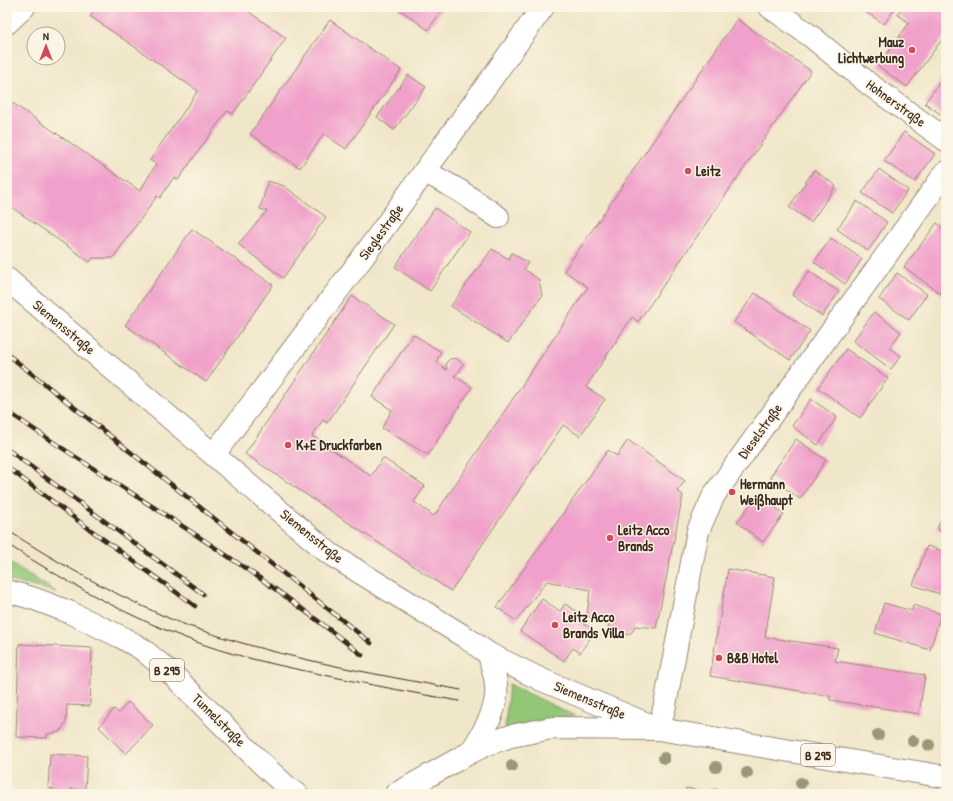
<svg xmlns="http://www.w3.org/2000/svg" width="953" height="801" viewBox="0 0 953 801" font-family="'Patrick Hand',sans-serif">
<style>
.green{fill:#92c778;stroke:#66784b}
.building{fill:#f0a0ca}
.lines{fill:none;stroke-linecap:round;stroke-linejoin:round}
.minor-casing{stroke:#968874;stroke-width:24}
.major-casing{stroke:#968874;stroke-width:24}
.path{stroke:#968874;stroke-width:2.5;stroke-dasharray:1 3;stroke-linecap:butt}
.minor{stroke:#fff;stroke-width:22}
.major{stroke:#fff;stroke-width:22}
.tram{stroke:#3b2a1e;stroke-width:1}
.rail-casing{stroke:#3b2a1e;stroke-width:4.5}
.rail{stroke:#fcf5e5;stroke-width:3;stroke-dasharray:9;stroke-linecap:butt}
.tree{fill:#9b987a}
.poi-dot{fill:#d1495b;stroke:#fcf5e5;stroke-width:1.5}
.labels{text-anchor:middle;stroke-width:3;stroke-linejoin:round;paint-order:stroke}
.shield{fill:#fcf5e5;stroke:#75675a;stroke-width:1}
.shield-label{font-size:13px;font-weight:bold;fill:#3b2a1e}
.poi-label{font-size:14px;font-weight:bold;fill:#3b2a1e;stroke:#fcf5e5;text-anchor:start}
.street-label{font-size:14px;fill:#3b2a1e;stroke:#fcf5e5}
</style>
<rect width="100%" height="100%" fill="#fcf5e5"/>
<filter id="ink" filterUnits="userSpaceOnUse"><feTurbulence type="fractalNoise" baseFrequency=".025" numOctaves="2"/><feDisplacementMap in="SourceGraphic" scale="8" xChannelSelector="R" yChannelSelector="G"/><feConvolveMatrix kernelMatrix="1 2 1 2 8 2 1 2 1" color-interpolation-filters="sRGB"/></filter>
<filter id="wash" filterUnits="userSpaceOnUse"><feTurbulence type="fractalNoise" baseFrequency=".012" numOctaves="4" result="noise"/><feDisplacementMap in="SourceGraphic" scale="16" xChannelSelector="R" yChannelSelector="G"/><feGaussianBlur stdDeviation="0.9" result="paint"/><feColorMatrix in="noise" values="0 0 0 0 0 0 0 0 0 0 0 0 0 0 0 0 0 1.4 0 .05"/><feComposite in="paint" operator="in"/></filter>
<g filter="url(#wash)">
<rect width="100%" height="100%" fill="#f0e6c9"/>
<g class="green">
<path d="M7,560L56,592L7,580Z"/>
<path d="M509,684L575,716L505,728Z"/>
</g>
<g id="blocks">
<g class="building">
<path d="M97,7H242L286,38L233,114L227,111L178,180L174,177L160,198L157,196L113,258H93L90,262L7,204V107L11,102L140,191L156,164L150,160L198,91L90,16Z"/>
<path d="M396,7H444L428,30Z"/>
<path d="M858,7H896L884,24Z"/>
<path d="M902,7H946V34L907,87L878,66L909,23L897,14Z"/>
<path d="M737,19L811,71L638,322L632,317L586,387L605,399L580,436L563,425L451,591L245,454L352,296L394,324L327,423L323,420L312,436L371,476L383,458L425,486L414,502L434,516L588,287L564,271Z"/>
<path d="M330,20L401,70L346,149L324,134L300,168L250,134Z"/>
<path d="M946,73V118L925,103Z"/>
<path d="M408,75L426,87L394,130L377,117Z"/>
<path d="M904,132L935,154L915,182L884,161Z"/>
<path d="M879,169L908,190L892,213L862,193Z"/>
<path d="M814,170L836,186L811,222L789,207Z"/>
<path d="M268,181L284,186L326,217L283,278L238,244L267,211L260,209Z"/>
<path d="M857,201L887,222L868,251L837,229Z"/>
<path d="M435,208L470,232L430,291L395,267Z"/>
<path d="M937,223L946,230V265L942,270L946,272V288L941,294L904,267Z"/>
<path d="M192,229L273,285L206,382L125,325Z"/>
<path d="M831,238L862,259L845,284L814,262Z"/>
<path d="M492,249L509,259L512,253L528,263L524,269L539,280L542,296L508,343L451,306Z"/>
<path d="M809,271L839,292L822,316L792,295Z"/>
<path d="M897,273L927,294L909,320L879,299Z"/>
<path d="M755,293L810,331L790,360L734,322Z"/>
<path d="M874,312L901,332L889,348L901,356L891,369L853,341Z"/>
<path d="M413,334L441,352L436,362L447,370L446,363L450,359L456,358L463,364L459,372L454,376L472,387L428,455L382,428L392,410L372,397Z"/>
<path d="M846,349L888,378L860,418L818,388Z"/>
<path d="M811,399L837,417L818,445L792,426Z"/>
<path d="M796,439L826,460L800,499L770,477Z"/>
<path d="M628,440L685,481L677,491L683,495L656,628L635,626L633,631L629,634L622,636L610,632L608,623L587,616L590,590L547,581L516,621L497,607L608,450L617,456Z"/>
<path d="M758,494L784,514L763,542L737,522Z"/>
<path d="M946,508V533L937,529Z"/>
<path d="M927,546L946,552V596L913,585Z"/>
<path d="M728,569L775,577L765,637L838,648L835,661L925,675L919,714L830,700V696L710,676Z"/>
<path d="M542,599L560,611L565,604L579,613L576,618L595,631L580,653L573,648L564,661L520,631Z"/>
<path d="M884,603L912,611L913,605L941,614L930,650L875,633Z"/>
<path d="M19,644L92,648L90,706L67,705L66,722L60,732L47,734V738L16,737Z"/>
<path d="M128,702L153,725L126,754L99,727L114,709L119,713Z"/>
<path d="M50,754L87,756L85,790L71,789V794H53V789L48,788Z"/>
<path d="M686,788L709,793V790L716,789L726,793V794H684Z"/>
</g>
</g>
</g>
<g filter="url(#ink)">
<use href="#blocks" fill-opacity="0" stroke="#968874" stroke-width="1"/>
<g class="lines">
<defs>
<g id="minor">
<path d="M770,7L812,37L869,84L946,140"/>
<path d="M7,23L24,7"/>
<path d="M426,172L460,191L498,217"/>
<path d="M214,454L363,257L543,7"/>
<path d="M659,729L665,705L698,531L714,495L946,172"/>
</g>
<g id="major">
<path d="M7,279L330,554L465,637L489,654L542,680L659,729"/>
<path d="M7,591L35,599L69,612L121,637L142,649L173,675L261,763L288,788L297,794"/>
<path d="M471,752C484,731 499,709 496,684C495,674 491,664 489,654"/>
<path d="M396,794L471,752L490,743L511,736L552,728L659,729L946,777"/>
</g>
</defs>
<use href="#minor" class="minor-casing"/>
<use href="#major" class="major-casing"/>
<path class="path" d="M945,754L946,748"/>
<use href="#minor" class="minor"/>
<use href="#major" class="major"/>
<g class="tram">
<path d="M7,530C49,557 92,582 136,603C153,611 169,619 186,625C275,657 369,673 461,690"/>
<path d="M7,544C74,587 144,626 220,650C253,660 286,667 320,674C366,684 413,693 459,701"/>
</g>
<defs>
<g id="rail">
<path d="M7,354L371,643"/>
<path d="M7,411C85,465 167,514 245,568C285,595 324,625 362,655"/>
<path d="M7,449L203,594"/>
<path d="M7,467L73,517L195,606"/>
</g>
</defs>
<use href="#rail" class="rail-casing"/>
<use href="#rail" class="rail"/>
</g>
<g class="tree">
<circle cx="878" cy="735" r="6"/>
<circle cx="913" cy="741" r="6"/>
<circle cx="929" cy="745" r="6"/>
<circle cx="664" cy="758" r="6"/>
<circle cx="512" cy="766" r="6"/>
<circle cx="716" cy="767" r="6"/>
<circle cx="747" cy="773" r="6"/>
<circle cx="801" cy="783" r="6"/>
</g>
</g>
<g class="poi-dot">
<circle cx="912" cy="50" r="4"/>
<circle cx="688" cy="171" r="4"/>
<circle cx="288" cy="445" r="4"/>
<circle cx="732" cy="492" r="4"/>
<circle cx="610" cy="538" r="4"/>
<circle cx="555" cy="625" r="4"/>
<circle cx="719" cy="658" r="4"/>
</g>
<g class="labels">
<g class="shield">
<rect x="150" y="659" width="34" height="22" rx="3"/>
<rect x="801" y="744" width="34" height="22" rx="3"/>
</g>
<g class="shield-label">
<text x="167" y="675">B 295</text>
<text x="818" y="760">B 295</text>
</g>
<g class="poi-label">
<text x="904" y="47" text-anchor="end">Mauz<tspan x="904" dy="16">Lichtwerbung</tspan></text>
<text x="696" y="176">Leitz</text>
<text x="296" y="450">K+E Druckfarben</text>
<text x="740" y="489">Hermann<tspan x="740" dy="16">Weißhaupt</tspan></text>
<text x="618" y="535">Leitz Acco<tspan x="618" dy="16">Brands</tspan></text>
<text x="563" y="622">Leitz Acco<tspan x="563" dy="16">Brands Villa</tspan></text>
<text x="727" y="663">B&amp;B Hotel</text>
</g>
<g class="street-label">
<text transform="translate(896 103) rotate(36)" y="5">Hohnerstraße</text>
<text transform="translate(381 232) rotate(-54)" y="5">Sieglestraße</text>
<text transform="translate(64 327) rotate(40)" y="5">Siemensstraße</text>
<text transform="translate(760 431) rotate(-54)" y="5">Dieselstraße</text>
<text transform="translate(312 536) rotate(39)" y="5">Siemensstraße</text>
<text transform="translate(590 700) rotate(23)" y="5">Siemensstraße</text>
<text transform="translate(219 720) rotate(45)" y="5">Tunnelstraße</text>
</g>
</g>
<rect width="953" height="801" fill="none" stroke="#fcf5e5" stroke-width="24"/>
<g transform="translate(46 46)"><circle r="19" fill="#fcf5e5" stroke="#afa495"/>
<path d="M0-3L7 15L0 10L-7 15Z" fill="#d1495b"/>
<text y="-6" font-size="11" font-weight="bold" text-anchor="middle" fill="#3b2a1e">N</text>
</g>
</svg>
